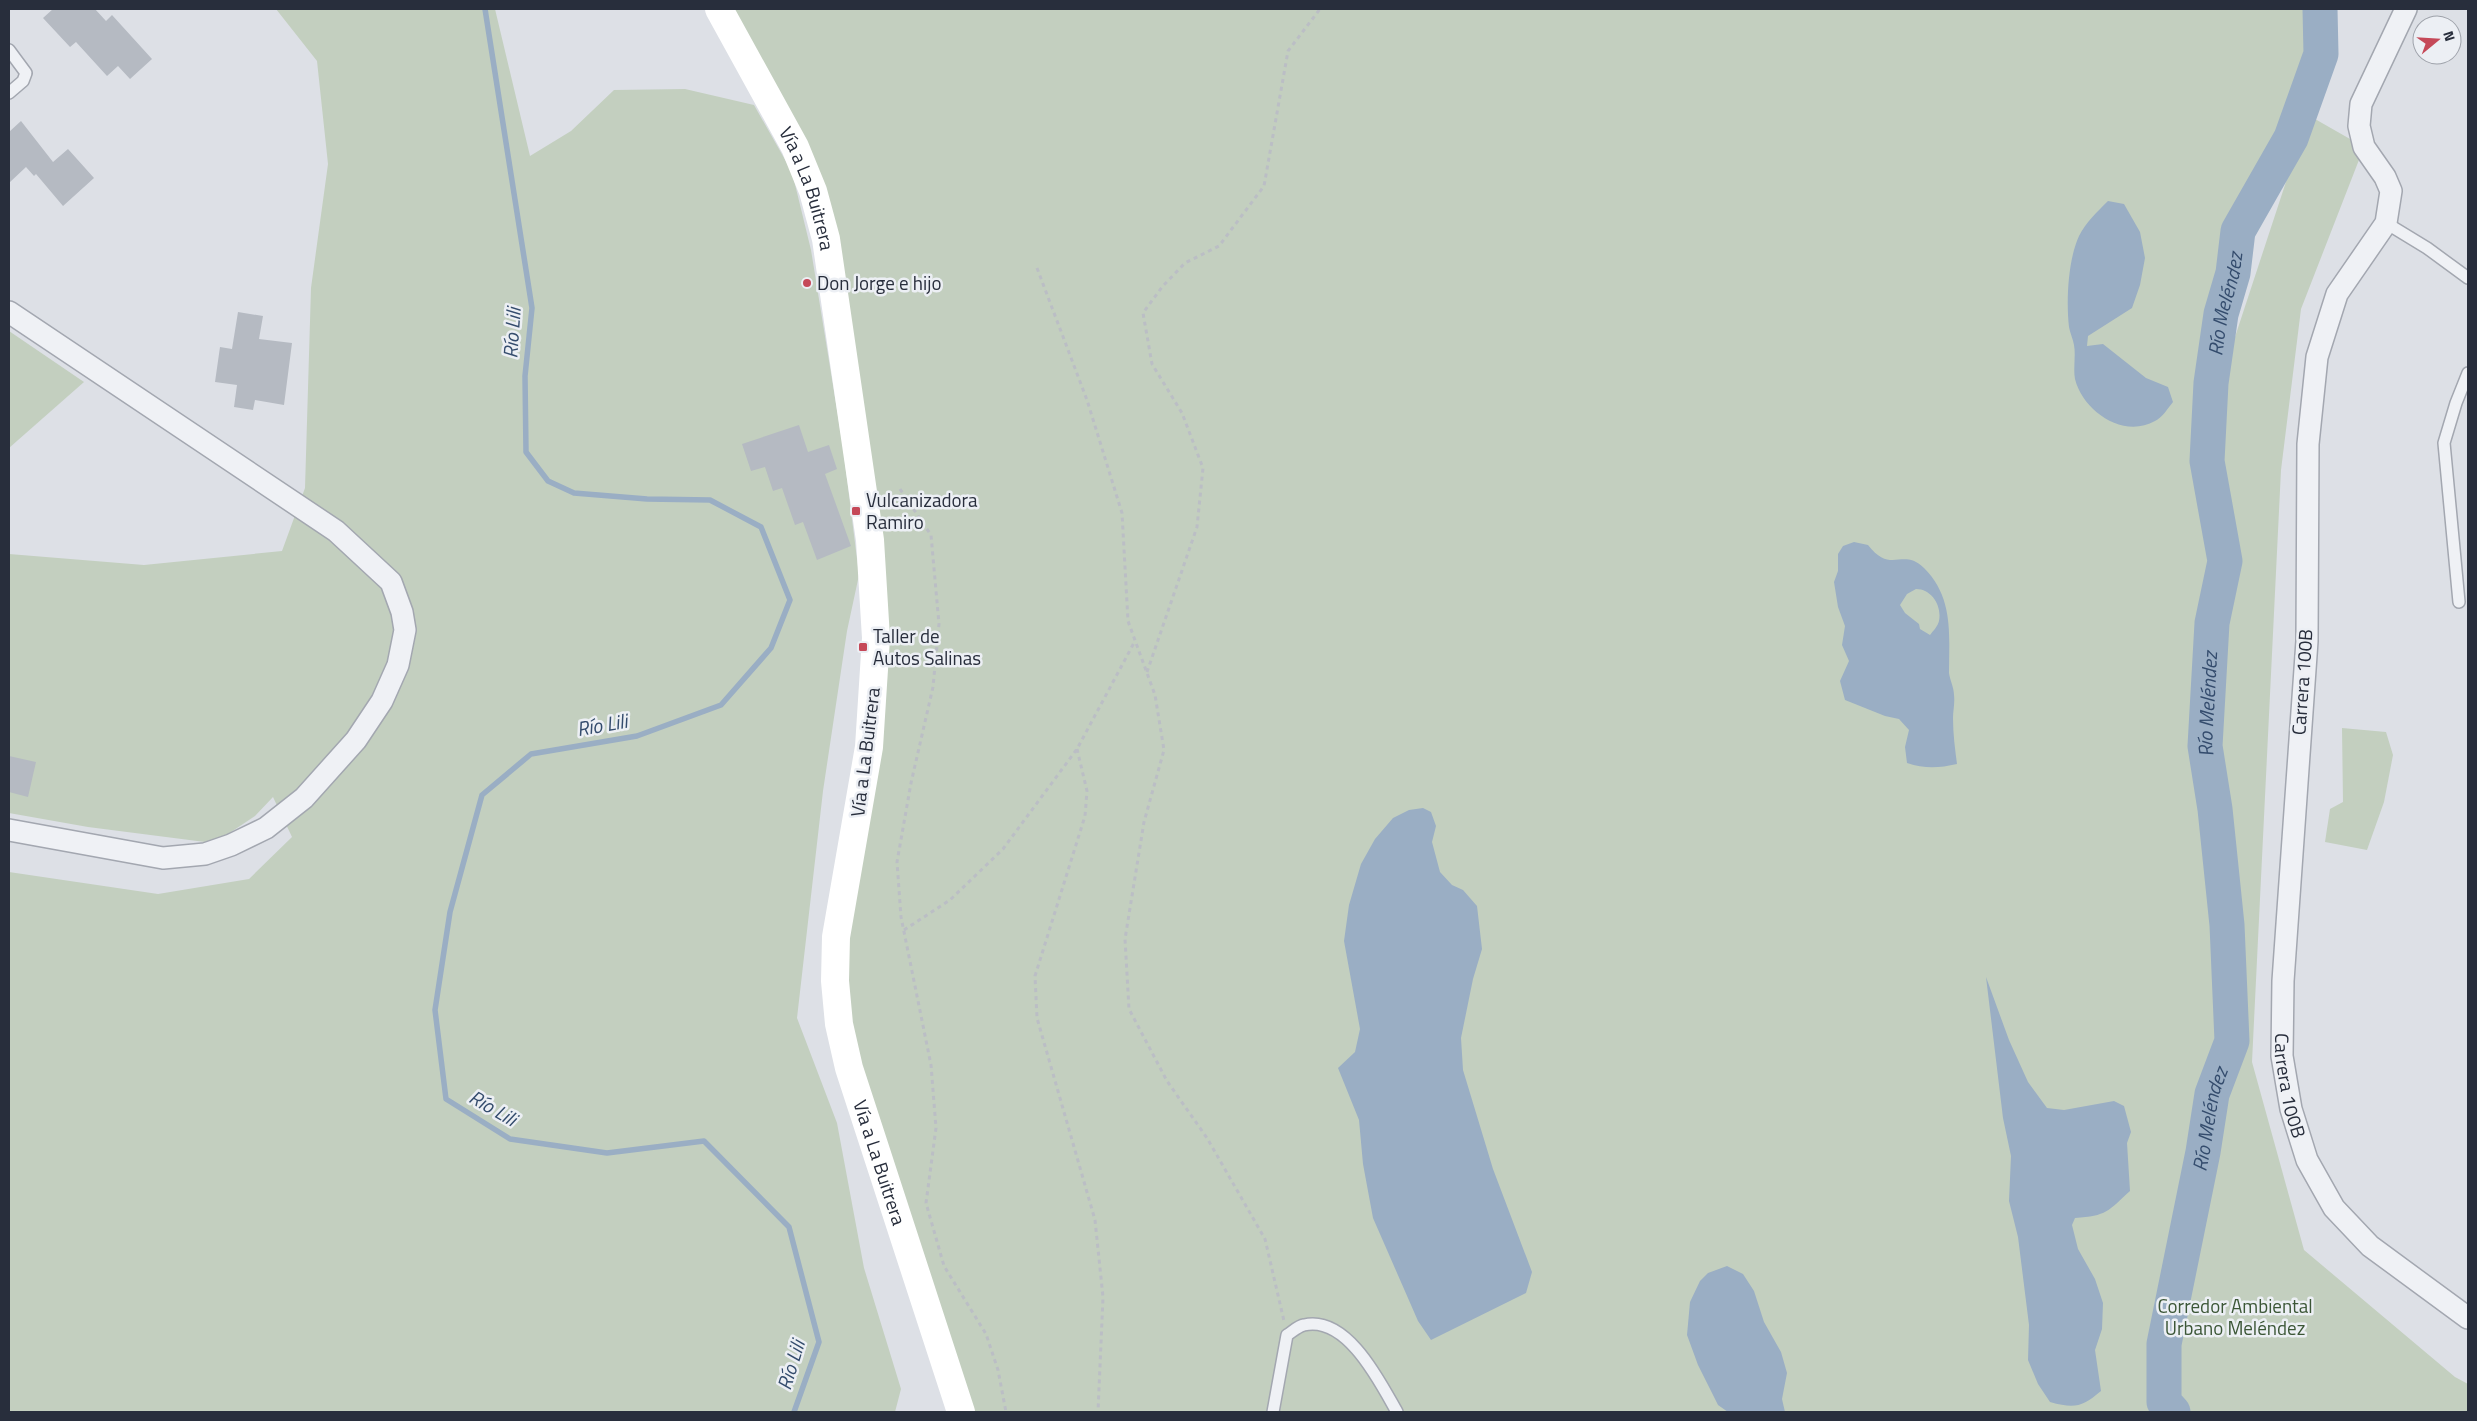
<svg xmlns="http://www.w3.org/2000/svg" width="2477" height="1421" viewBox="0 0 2477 1421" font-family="'Titillium Web',sans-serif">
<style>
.green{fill:#c3cfbf}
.water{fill:#9aaec4;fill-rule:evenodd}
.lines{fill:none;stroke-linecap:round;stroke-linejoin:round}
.stream{stroke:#9aaec4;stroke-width:5.5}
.river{stroke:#9aaec4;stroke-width:35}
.building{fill:#b5bac2}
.lane-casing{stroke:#a3a7b0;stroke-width:14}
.street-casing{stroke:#a3a7b0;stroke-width:24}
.path{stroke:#bbbec5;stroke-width:3;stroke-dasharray:4 4;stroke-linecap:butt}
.lane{stroke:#eff1f5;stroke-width:11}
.street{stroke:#eff1f5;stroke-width:21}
.secondary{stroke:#fff;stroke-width:28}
.poi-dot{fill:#c54858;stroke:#eceff4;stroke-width:2}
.labels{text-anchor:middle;stroke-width:5;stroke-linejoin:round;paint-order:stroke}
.street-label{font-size:19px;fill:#282e3c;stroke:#eceff4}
.poi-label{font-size:19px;fill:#282e3c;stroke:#eceff4;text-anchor:start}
.park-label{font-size:19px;fill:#3b5636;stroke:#eceff4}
.water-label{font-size:20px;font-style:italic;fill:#344c6d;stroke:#eceff4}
</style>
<rect width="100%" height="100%" fill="#dde0e6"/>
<g class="green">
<path d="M276,9H495L530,156L571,131L614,90L685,89L754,105L792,172L811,250L843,447L859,575L847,631L823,791L797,1018L837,1123L864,1268L901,1389L895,1412H9V872L158,894L249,879L292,837L273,797L255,816L228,834L205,842L88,827L9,813V554L144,565L282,551L305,488L311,288L328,164L317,61Z"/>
<path d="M719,9H2320L2321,54L2291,138L2238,231L2233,273L2221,314L2211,383L2210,413L2308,115L2364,147L2301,309L2281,470L2252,1062L2304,1250L2455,1377L2468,1384V1412H961L839,1024L876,638L826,239Z"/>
<path d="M9,331L84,382L9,448Z"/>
<path d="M2342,728L2386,732L2393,755L2384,802L2367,850L2325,842L2330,809L2343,802Z"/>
</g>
<g class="water">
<path d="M2108,201L2124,204L2140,232L2145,258L2140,285L2132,308L2088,336L2087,346L2103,344L2146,378L2168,387L2173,402C2168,408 2162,418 2155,421C2123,439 2083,411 2075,379C2073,368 2076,356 2074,345C2073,339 2070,333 2069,327C2066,301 2068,260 2079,236C2086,222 2097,212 2108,201Z"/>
<path d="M1854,542L1868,545C1891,575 1902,547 1924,568C1954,598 1949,635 1949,673C1950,680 1954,688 1954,695C1955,703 1953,711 1953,718C1953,734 1955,749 1957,764C1939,768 1925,769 1907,763L1905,747L1909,730L1899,719L1885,716L1845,700L1840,681L1849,661L1842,645L1845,626L1838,607L1834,582L1838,571V554L1843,546ZM1916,589C1932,589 1942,606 1939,621C1938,626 1933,631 1930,635L1920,629L1919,624L1905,613L1900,605L1907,594Z"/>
<path d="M1423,808L1431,812L1436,826L1432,842L1440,872L1452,885L1463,890L1477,906L1482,949L1473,979L1461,1038L1463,1070L1493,1169L1532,1272L1526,1293L1431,1340L1418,1321L1373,1218L1363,1164L1359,1120L1338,1068L1355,1052L1360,1029L1344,941L1349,905L1361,864L1375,839L1393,818L1409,810Z"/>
<path d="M1986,977L2009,1040L2028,1082L2047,1108L2064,1110L2114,1101L2124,1106L2131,1132L2127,1143L2130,1191C2108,1211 2107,1216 2075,1218L2072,1225L2078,1249L2095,1279L2103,1303L2102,1329L2095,1350L2101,1391C2082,1407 2075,1409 2050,1402L2038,1384L2028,1360L2029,1325L2018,1237L2009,1201L2011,1156L2003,1118Z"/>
<path d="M1727,1266L1743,1274L1754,1291L1764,1322L1781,1352L1787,1373L1782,1399L1785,1412H1728L1718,1405L1698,1365L1687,1335L1690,1302L1700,1281L1708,1273Z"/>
</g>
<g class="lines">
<path class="stream" d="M485,9L532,308L525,376L526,452L548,481L574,493L647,499L710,500L761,527L790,600L771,648L721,705L637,736L531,754L482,795L450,912L435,1010L446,1099L510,1139L607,1153L704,1141L789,1227L819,1342L794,1412"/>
<path class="river" id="s1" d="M2173,1412L2164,1402V1344L2203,1152L2212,1094L2232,1041L2227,925L2215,809L2205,746L2212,623L2225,561L2207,461L2211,383L2221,314L2233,273L2238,231L2291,138L2321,54L2320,9"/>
</g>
<g class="building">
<path d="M53,9H95L106,21L112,15L152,59L130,79L118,66L107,76L76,42L70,47L43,18Z"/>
<path d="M21,121L53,162L68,149L94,178L63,206L36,174L34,176L26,167L9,183V132Z"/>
<path d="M238,312L263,316L259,339L292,343L284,405L255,400L253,410L234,407L237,385L215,382L220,347L232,349Z"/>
<path d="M799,425L808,452L829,445L837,469L825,474L851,546L817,560L803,522L795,525L782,488L773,491L765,467L751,471L742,444Z"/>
<path d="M9,756L36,762L28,797L9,792Z"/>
</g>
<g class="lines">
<defs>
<g id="lane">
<path d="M9,50L26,73L23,81L9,93"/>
<path d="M2386,223L2427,248L2468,278"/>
<path d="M2459,602L2444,443L2456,403L2468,373"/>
<path d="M1273,1412L1287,1335C1292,1332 1298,1326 1304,1325C1347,1315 1380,1382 1397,1412"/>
</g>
<g id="street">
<path id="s2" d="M2406,9L2361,104L2359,126L2364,147L2385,177L2391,191L2386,223L2337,294L2317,357L2308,444L2307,641L2283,981L2282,1056L2291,1109L2307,1160L2334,1208L2370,1246L2468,1318"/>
<path d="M9,312L336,531L391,582L402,612L405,630L398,665L382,701L356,740L304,798L266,828L231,845L205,854L163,858L9,830"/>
</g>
</defs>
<use href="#lane" class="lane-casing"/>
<use href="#street" class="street-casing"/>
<g class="path">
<path d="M1037,268L1087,400L1122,513L1128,621L1155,695L1164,750L1144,822L1125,939L1129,1009L1167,1081L1207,1138L1265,1239L1284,1321"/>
<path d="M900,489L931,535L939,624L933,687L911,783L897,862L901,917L931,1065L936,1128L926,1203L944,1266L986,1334L998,1370L1006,1412"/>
<path d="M1147,672L1197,527L1203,468L1182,413L1152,364L1143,313L1162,287L1185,263L1219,246L1264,186L1288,51L1320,9"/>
<path d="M1077,749L1087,791L1085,816L1035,976L1037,1018L1095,1220L1103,1297L1098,1412"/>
<path d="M904,930L950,900L1003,849L1077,749L1135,641"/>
</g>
<use href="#lane" class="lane"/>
<use href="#street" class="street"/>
<path class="secondary" id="s3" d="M719,9L795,147L813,191L826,239L870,540L876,638L869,747L836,937L835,981L839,1024L849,1068L961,1412"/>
</g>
<g class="poi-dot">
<circle cx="807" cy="283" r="5"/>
<rect x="851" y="506" width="10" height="10" rx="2.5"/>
<rect x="858" y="642" width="10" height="10" rx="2.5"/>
</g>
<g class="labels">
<g class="street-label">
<text dy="7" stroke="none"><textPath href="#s3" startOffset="201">Vía a La Buitrera</textPath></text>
<text transform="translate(2302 682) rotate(-86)" y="7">Carrera 100B</text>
<text transform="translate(865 752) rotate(-83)" y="7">Vía a La Buitrera</text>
<text dy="7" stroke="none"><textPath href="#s2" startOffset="1116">Carrera 100B</textPath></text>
<text dy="7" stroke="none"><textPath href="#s3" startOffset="1191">Vía a La Buitrera</textPath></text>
</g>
<g class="poi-label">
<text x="817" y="290">Don Jorge e hijo</text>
<text x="866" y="507">Vulcanizadora<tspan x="866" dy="22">Ramiro</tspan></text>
<text x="873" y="643">Taller de<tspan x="873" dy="22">Autos Salinas</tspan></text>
</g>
<g class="park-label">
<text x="2235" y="1313">Corredor Ambiental<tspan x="2235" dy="22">Urbano Meléndez</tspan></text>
</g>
<g class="water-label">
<text dy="7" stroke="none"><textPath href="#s1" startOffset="1126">Río Meléndez</textPath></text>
<text transform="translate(512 333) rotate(-86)" y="7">Río Lili</text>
<text dy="7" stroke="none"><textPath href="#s1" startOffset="721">Río Meléndez</textPath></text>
<text transform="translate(602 725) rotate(-10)" y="7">Río Lili</text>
<text transform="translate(493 1108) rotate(30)" y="7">Río Lili</text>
<text dy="7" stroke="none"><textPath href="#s1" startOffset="301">Río Meléndez</textPath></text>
<text transform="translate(791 1365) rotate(-73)" y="7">Río Lili</text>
</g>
</g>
<rect width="2477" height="1421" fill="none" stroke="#282e3c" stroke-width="20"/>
<g transform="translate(2437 40) rotate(72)"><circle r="24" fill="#eceff4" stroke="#9ea2aa"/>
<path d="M0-4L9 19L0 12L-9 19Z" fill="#c54858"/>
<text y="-8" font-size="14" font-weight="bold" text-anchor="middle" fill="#282e3c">N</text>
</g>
</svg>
